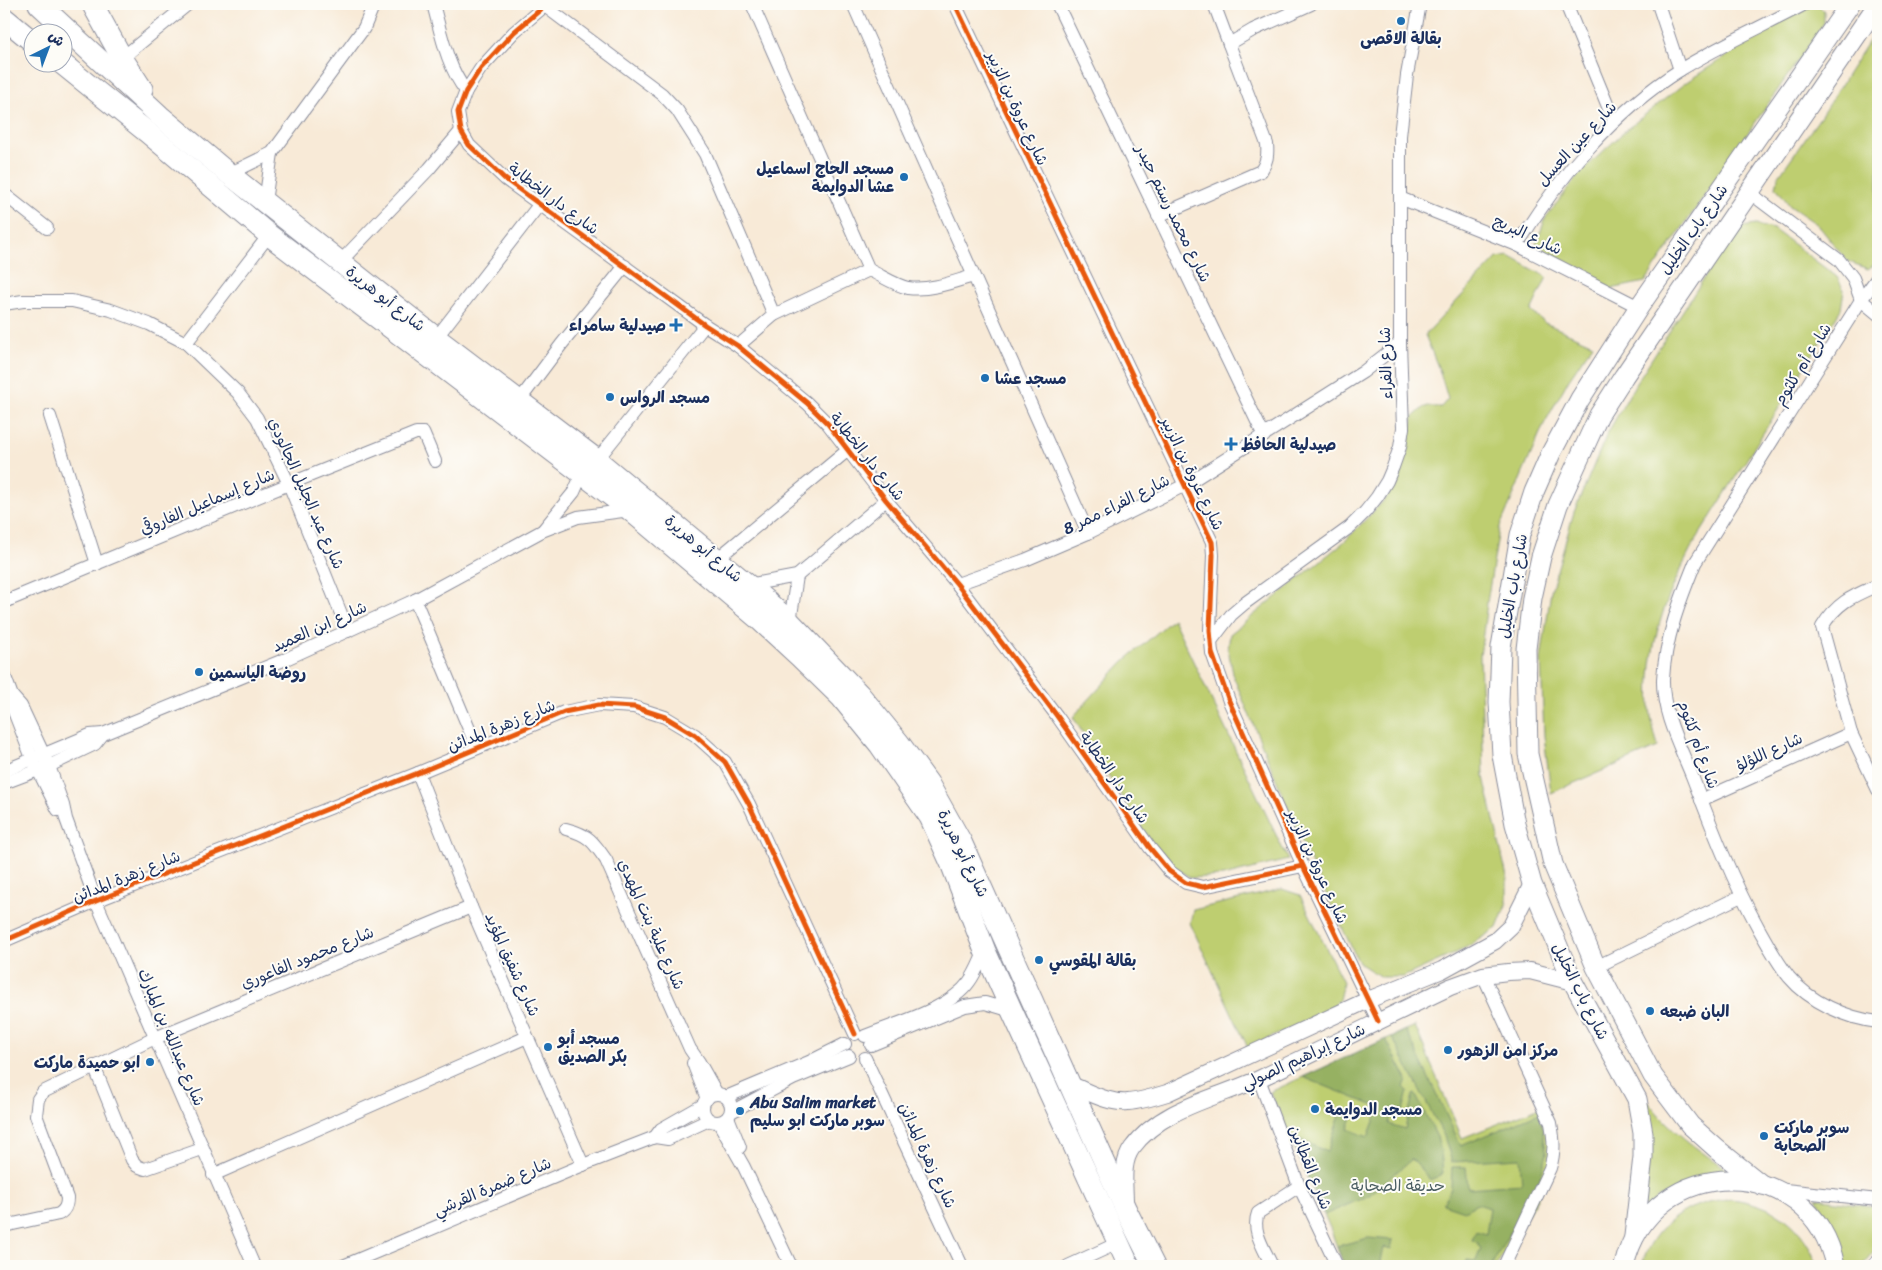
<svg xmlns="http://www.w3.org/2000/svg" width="1882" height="1270" viewBox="0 0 1882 1270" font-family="Sriracha,'Playpen Sans Arabic',sans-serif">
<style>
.green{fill:#bece70;stroke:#6c7e67}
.forest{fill:#96b162;stroke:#587060}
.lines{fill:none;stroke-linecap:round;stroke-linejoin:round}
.minor-casing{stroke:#8a8c9a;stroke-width:14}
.tertiary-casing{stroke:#8a8c9a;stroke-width:18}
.secondary-casing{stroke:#8a8c9a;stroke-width:21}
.trunk-casing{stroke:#8a8c9a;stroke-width:23}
.minor{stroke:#fff;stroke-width:12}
.tertiary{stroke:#fff;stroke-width:16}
.secondary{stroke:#fff;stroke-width:19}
.trunk{stroke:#fff;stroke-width:21}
.cycleway-casing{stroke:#fdfcf7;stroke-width:8}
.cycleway{stroke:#e8590c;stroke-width:5}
.poi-dot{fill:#1f6fb2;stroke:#fdfcf7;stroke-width:2}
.labels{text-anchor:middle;stroke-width:4;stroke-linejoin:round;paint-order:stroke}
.poi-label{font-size:16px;font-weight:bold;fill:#1b2f5e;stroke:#fdfcf7;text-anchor:start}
.street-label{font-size:16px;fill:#1b2f5e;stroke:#fdfcf7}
.park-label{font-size:16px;fill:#4c5f63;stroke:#fdfcf7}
</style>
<rect width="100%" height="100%" fill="#fdfcf7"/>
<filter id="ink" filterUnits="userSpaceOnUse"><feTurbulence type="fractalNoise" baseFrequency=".02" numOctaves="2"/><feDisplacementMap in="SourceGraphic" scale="10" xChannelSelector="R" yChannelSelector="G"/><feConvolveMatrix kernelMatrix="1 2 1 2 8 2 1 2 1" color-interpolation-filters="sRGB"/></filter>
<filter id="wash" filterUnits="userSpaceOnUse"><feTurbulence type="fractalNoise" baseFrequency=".0096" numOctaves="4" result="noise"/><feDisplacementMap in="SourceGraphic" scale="20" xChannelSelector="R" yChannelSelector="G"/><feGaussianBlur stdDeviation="1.12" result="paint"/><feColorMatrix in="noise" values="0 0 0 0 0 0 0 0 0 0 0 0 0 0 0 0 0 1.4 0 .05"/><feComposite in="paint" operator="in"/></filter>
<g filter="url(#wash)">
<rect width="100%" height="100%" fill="#f8ead7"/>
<g class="green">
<path d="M1806,4H1817L1824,11V23L1645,282L1606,290L1536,244L1546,217L1580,173L1627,129L1685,83Z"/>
<path d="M1878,27V262L1868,269L1847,261L1818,225L1790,206L1776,187L1778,177L1821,116Z"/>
<path d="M1756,225L1773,229L1837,277L1844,290L1841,309L1693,545C1665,599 1646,646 1650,709C1651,721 1655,734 1658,747L1551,793L1544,736L1541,659L1551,591L1574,512L1607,434L1636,383L1730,238L1741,227Z"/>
<path d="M1509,256L1547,277L1531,311L1545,323L1593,344L1569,379L1543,426L1499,529L1488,596L1480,656L1484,777L1507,877V903L1497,928L1462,950L1403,977H1381L1359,963L1308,856L1234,678L1228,650L1230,634L1345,541L1389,495L1408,451L1413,417L1424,407H1441L1448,399L1440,372L1425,335L1497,258Z"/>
<path d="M1173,619L1288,860L1223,876L1190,878L1170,863L1152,843L1132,814L1073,717L1123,662Z"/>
<path d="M1282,889L1300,895L1343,982L1339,1000L1328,1011L1248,1048L1190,923L1193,910Z"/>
<path d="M1415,1026L1462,1138L1543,1106L1555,1169L1496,1266H1344L1330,1228L1270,1092Z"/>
<path d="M1644,1096C1665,1127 1699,1151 1731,1172L1658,1197L1643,1211Z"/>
<path d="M1816,1198L1878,1207V1247L1862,1266H1844C1840,1242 1828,1221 1816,1198Z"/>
<path d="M1731,1199C1773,1204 1804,1224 1817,1266H1642C1651,1225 1691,1200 1731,1199Z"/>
</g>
<g class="forest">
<path d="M1406,1030L1461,1146L1539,1113L1547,1154L1540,1179L1491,1266H1466L1467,1260L1476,1261L1481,1248L1478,1246V1243L1472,1240L1476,1231L1486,1234L1490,1208L1477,1204L1464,1211L1443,1204L1451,1188L1452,1167H1466L1468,1188L1522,1184L1520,1158L1452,1162L1444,1136L1392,1037Z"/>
<path d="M1386,1039L1407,1080L1404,1087L1408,1091L1403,1111L1393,1108L1389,1124L1405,1129L1413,1095L1415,1094L1437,1137L1441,1151L1443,1174L1430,1180L1412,1159L1368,1196L1324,1215L1289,1134L1327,1152L1342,1110L1353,1114L1348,1129L1368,1137L1379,1108L1303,1077Z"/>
<path d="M1368,1238L1393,1240L1391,1249L1384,1247L1380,1266H1344L1337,1246Z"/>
</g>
</g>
<g filter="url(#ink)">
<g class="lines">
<defs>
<g id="minor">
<path d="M433,4C441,33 447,67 466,91"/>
<path d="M547,4L514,32L481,68L466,91L458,112L461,131L469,145L505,179L705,325L738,346L807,403L828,424L886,500L957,584L1057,716L1150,848L1169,871L1186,883L1203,887L1303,866"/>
<path d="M752,4L869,270"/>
<path d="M853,4L1088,533"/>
<path d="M955,4L1212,542L1213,555L1210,630L1212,653L1218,670L1229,701L1303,866L1378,1021"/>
<path d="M1057,4L1264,436"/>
<path d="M1214,4L1229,44"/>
<path d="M1566,4L1614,121"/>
<path d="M1658,4L1680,70"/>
<path d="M546,7L662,94L677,110L705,154L774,315"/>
<path d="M122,58L188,4"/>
<path d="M229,174L272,153L364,28L374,4"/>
<path d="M1750,193L1839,260L1853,278L1861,300L1878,314"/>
<path d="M4,194L47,228"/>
<path d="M1400,198L1517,245L1639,307"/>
<path d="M265,202L272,153"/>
<path d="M1158,216L1261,171C1267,162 1268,155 1267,144L1229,44L1253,30L1311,4"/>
<path d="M1517,245C1557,179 1614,111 1680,70C1720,45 1764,26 1805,4"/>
<path d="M340,262L429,169L461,131"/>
<path d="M1878,277L1861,300L1695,563C1680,600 1665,639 1663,679C1662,713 1680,746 1692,776C1712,828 1732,880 1759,929C1768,945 1777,962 1789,977C1810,1002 1846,1018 1878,1022"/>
<path d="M4,304L23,301H72L111,310L149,324L186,343L238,393L257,418L289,484L348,631"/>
<path d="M436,338L539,205"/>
<path d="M186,343L269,235"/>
<path d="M738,346L774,315L869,270C882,276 895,285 908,288C930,291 953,282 973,276"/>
<path d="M519,401L561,345L625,266"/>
<path d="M50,416L97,564"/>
<path d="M597,460L705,325"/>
<path d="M544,529L574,492L582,474"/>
<path d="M717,559L848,450"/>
<path d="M957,584L1025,560L1088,533L1185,485L1363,372L1400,343"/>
<path d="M748,585L797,576L886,500"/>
<path d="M1878,585C1853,596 1837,602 1822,627L1851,733L1878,790"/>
<path d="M415,600L477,748"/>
<path d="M4,602L289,484L416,433H423L424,435L435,461"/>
<path d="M790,622L797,576"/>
<path d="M1211,641L1231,615L1245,603L1350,527L1365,512L1377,497L1387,481L1393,467L1400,447L1403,428L1400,343V136L1407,75L1420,4"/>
<path d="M4,674L12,696L21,706L49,766L63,805L66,819L96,901L254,1266"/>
<path d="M12,696L13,709L32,758L58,810"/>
<path d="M4,771L90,735L103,734L286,659L415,600L542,531L578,517L630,510"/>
<path d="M418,773L471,907L583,1165"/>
<path d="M4,783L49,766L95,744L103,734"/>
<path d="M1701,800L1851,733"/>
<path d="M566,829C589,835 593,841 606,860L690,1049L699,1062L717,1094"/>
<path d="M4,941L96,901L418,773L564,712L599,705L634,707L665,717L695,735L725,762L749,804L855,1034"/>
<path d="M1596,967L1741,896"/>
<path d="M1483,975L1551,1123C1554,1140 1555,1152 1550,1168L1504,1266"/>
<path d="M865,1036C896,1023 950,1009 969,982C976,973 980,961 985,951"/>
<path d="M871,1045L965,1006L985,1003L1012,1011"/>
<path d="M865,1058L962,1266"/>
<path d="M693,1063L707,1099"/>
<path d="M94,1066L132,1160L137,1166L145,1169L202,1149"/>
<path d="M1259,1079L1299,1186L1337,1266"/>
<circle cx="717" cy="1108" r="14"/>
<path d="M726,1097L809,1062L845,1044"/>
<path d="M731,1112L793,1079L849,1056"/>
<path d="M728,1117L740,1147"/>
<path d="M719,1123L744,1167L791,1266"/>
<path d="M655,1137L668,1139L709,1120"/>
<path d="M213,1175L527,1037"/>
<path d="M1776,1189L1878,1200"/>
<path d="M4,1226L59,1214C65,1210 67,1206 67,1198L36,1115L38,1099L43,1092L155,1038L471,907"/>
<path d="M343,1266L583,1165L655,1137L661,1129L703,1105"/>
<path d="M1068,1266L1118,1243"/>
<path d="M1272,1266C1265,1250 1251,1231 1258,1213L1299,1186"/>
<path d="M1873,1266L1878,1261"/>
</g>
<g id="tertiary">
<path d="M1071,1085C1089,1092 1109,1104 1128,1102C1141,1101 1154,1097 1167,1093L1368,1000L1442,970L1495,941L1511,926L1532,884"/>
<path d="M1125,1203C1125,1185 1121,1163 1132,1148C1162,1107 1218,1098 1261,1078C1325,1048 1387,1017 1450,987L1483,975L1508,972L1530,971L1573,982"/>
</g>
<g id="secondary">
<path d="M1762,1185L1718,1150L1690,1125L1653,1076L1596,967L1553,864L1528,754L1526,649L1532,598L1541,557L1558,505L1599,415L1624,376L1878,4"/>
<path d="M1634,1236L1643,1157V1133L1637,1099L1573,982L1532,884L1515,824L1502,755L1499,702L1501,647L1520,535L1534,492L1551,453L1580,399L1639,307L1850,4"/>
<path d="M1624,1266C1651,1150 1813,1153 1835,1266"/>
</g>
<g id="trunk">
<path d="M39,4L160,116L229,174L436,338L597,460L748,585L790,622L859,694L899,743L928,783L961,842L1126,1210L1154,1266"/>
<path d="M94,4V7L122,58L142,89"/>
<path d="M4,18L32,41"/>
<path d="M60,62L147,132L269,235L630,510L760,620L799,656L841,697L880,745L930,817L951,863L985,951L1012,1011L1129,1266"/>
</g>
</defs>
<use href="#minor" class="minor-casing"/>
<use href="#tertiary" class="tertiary-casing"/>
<use href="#secondary" class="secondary-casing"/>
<use href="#trunk" class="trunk-casing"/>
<use href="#minor" class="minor"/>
<use href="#tertiary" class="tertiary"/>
<use href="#secondary" class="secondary"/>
<use href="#trunk" class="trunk"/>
<defs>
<g id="cycleway">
<path d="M547,4L514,32L481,68L466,91L458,112L461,131L469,145L505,179L705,325L738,346L807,403L828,424L886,500L957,584L1057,716L1150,848L1169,871L1186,883L1203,887L1303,866"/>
<path d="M955,4L1212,542L1213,555L1210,630L1212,653L1218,670L1229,701L1303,866L1378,1021"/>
<path d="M4,941L96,901L418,773L564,712L599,705L634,707L665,717L695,735L725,762L749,804L855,1034"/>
</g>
</defs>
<use href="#cycleway" class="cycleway-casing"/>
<use href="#cycleway" class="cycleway"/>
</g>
</g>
<g class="poi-dot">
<circle cx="1401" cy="21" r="5"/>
<circle cx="904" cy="177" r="5"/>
<path d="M673.5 317.5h5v5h5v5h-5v5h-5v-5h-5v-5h5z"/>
<circle cx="985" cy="378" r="5"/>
<circle cx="610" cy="397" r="5"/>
<path d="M1228.5 436.5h5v5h5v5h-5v5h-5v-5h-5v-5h5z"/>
<circle cx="199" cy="672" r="5"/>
<circle cx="1039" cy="960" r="5"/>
<circle cx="1650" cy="1011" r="5"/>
<circle cx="548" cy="1047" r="5"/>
<circle cx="1448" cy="1050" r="5"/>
<circle cx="150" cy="1062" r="5"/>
<circle cx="1315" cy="1109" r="5"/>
<circle cx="740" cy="1111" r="5"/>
<circle cx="1764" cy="1136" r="5"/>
</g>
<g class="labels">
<g class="poi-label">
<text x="1401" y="44" text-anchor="middle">بقالة الاقصى</text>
<text x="894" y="174" text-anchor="end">مسجد الحاج اسماعيل<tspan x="894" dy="18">عشا الدوايمة</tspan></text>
<text x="666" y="331" text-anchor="end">صيدلية سامراء</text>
<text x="995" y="384">مسجد عشا</text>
<text x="620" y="403">مسجد الرواس</text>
<text x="1241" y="450">صيدلية الحافظ</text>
<text x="209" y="678">روضة الياسمين</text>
<text x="1049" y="966">بقالة المقوسي</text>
<text x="1660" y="1017">البان ضبعه</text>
<text x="558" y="1044">مسجد أبو<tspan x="558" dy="18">بكر الصديق</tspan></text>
<text x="1458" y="1056">مركز امن الزهور</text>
<text x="140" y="1068" text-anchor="end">ابو حميدة ماركت</text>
<text x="750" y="1108">Abu Salim market<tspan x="750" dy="18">سوبر ماركت ابو سليم</tspan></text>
<text x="1325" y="1115">مسجد الدوايمة</text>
<text x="1774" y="1133">سوبر ماركت<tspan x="1774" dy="18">الصحابة</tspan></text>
</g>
<g class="street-label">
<text transform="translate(1018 108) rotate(65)" y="6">شارع عروة بن الزبير</text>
<text transform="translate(1576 143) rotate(-47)" y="6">شارع عين العسل</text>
<text transform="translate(554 198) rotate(37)" y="6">شارع دار الخطابة</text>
<text transform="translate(1174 213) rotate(64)" y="6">شارع محمد رستم حيدر</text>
<text transform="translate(1693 229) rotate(-55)" y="6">شارع باب الخليل</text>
<text transform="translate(1528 234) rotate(25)" y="6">شارع البريج</text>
<text transform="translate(386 298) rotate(38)" y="6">شارع أبو هريرة</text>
<text transform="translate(1385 363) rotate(-92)" y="6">شارع الفراء</text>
<text transform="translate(1802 364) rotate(-58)" y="6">شارع أم كلثوم</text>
<text transform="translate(868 456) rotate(51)" y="6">شارع دار الخطابة</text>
<text transform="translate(1193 473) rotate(64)" y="6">شارع عروة بن الزبير</text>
<text transform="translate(307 493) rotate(66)" y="6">شارع عبد الجليل الجالودي</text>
<text transform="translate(207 501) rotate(-23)" y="6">شارع إسماعيل الفاروقي</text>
<text transform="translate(1116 504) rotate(-26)" y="6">شارع الفراء ممر 8</text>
<text transform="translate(704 548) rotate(40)" y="6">شارع أبو هريرة</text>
<text transform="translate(1512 586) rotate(-80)" y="6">شارع باب الخليل</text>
<text transform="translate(319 626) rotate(-24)" y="6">شارع ابن العميد</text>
<text transform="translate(501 725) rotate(-22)" y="6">شارع زهرة المدائن</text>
<text transform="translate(1699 744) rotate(70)" y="6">شارع أم كلثوم</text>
<text transform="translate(1769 751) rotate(-24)" y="6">شارع اللؤلؤ</text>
<text transform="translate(1115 777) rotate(55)" y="6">شارع دار الخطابة</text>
<text transform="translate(964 853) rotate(64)" y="6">شارع أبو هريرة</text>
<text transform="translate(1318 866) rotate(65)" y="6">شارع عروة بن الزبير</text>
<text transform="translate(126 876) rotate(-22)" y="6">شارع زهرة المدائن</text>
<text transform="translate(652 924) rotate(66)" y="6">شارع علية بنت المهدي</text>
<text transform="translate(307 957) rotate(-22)" y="6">شارع محمود الفاعوري</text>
<text transform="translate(513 964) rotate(66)" y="6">شارع شفيق المؤيد</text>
<text transform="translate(1581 991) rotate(63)" y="6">شارع باب الخليل</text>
<text transform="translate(172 1037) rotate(67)" y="6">شارع عبدالله بن المبارك</text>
<text transform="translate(1303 1056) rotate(-25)" y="6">شارع إبراهيم الصولي</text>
<text transform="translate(928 1155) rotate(65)" y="6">شارع زهرة المدائن</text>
<text transform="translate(1311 1167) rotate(68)" y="6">شارع القطانين</text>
<text transform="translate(492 1186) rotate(-23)" y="6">شارع ضمرة القرشي</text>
</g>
<g class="park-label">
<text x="1398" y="1191">حديقة الصحابة</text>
</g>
</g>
<rect width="1882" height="1270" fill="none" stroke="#fdfcf7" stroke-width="20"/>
<g transform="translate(48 48) rotate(42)"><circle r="24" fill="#fdfcf7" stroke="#a3aaba"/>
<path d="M0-4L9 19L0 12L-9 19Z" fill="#1f6fb2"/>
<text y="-8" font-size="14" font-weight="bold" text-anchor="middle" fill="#1b2f5e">ش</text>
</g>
</svg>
